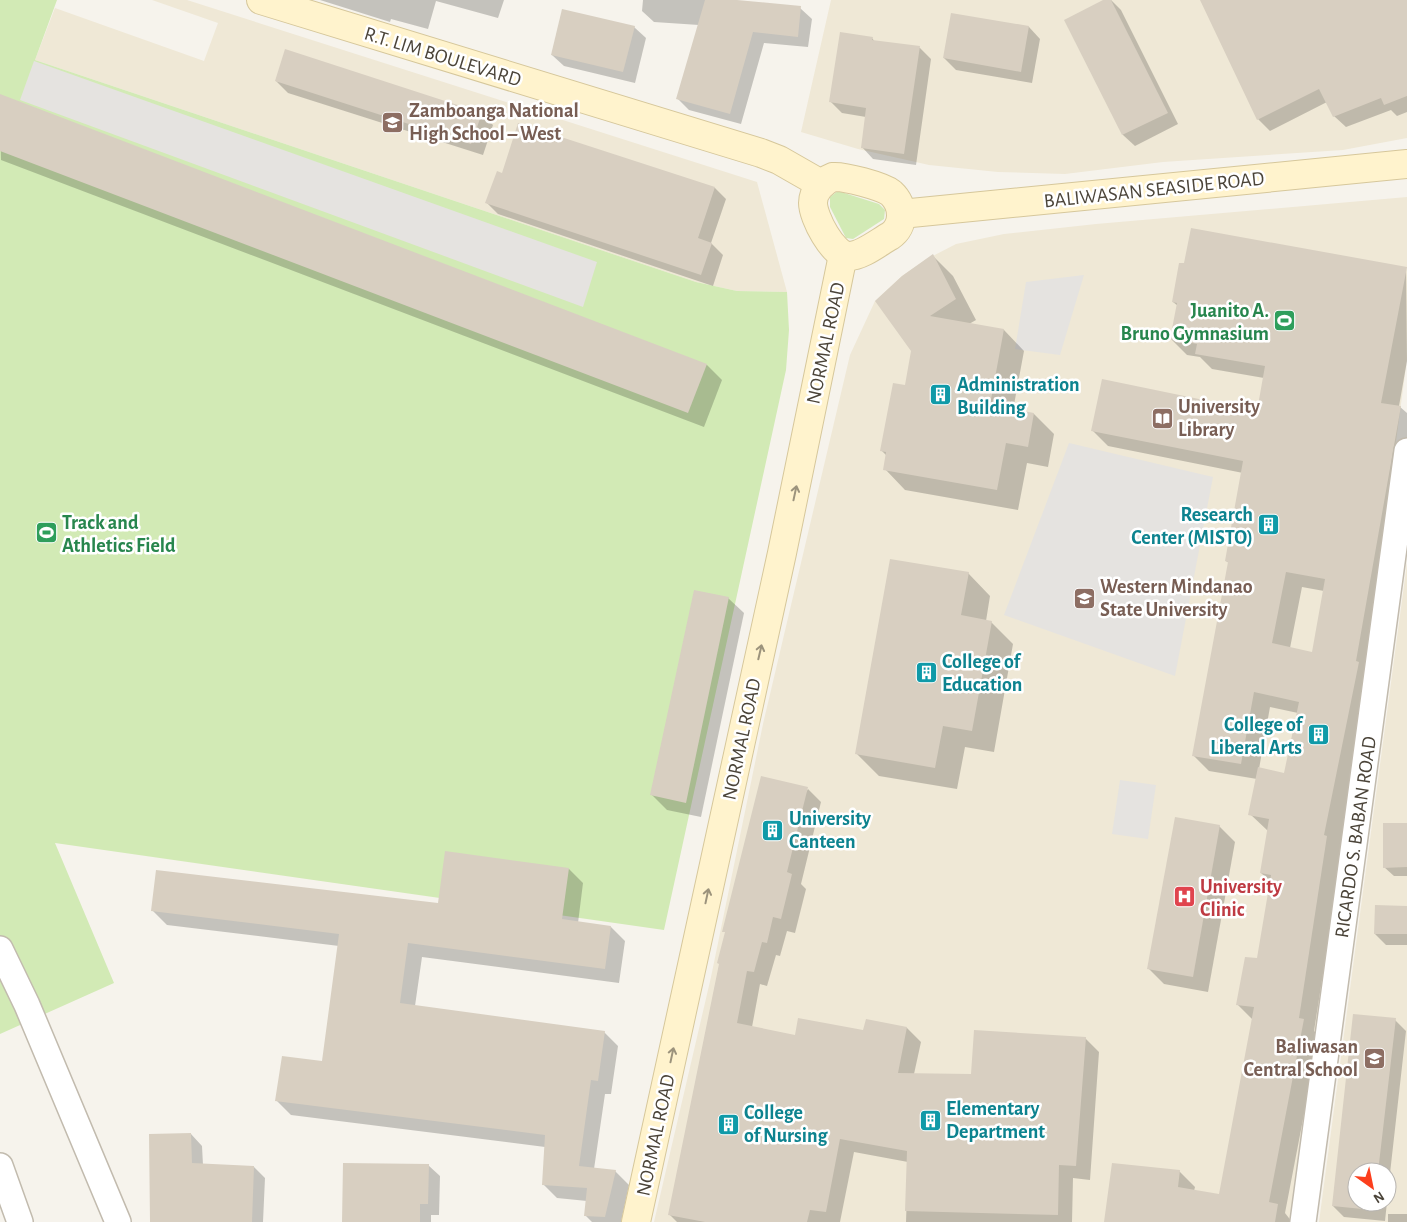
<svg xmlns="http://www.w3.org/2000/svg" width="1407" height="1222" viewBox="0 0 1407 1222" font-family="'Alegreya Sans',sans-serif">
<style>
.education{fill:#efe8d6;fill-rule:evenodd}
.green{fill:#d2eab5}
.parking{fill:#e5e3e0}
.shadow{fill:#0003;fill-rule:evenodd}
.building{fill:#d8cfc1;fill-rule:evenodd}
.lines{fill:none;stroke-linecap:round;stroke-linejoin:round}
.street-casing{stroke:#c2bbae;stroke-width:28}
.secondary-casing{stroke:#d6c79b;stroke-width:30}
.street{stroke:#fff;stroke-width:25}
.secondary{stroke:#fff3cd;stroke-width:28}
.oneway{stroke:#9c937c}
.labels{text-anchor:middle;stroke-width:5;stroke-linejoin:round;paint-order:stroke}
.street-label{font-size:20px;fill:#4b4439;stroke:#fff}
.education-label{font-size:20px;font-weight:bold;fill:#785e54;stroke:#fff;text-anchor:start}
.leisure-label{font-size:20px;font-weight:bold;fill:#27864d;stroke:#fff;text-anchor:end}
.culture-label{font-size:20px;font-weight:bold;fill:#0d838f;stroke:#fff;text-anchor:start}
.health-label{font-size:20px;font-weight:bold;fill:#be3a42;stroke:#fff;text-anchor:start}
</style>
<rect width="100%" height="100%" fill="#f6f3ec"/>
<g class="education">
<path d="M58,0L55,8L204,61L218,23L152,0H187L757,182L787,292L737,291L696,282L35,60Z"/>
<path d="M831,0H1407V138L1343,150L1163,162L1065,174L998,172L929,165L858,149L801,132Z"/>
<path d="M1407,197V359L1292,1222H654L711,977L763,724L850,355L875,301L902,276L927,259L956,244L1004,234L1096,224Z"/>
<path d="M1407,563V1222H1319L1356,944ZM1357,1172H1387V1202H1357Z"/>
</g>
<g class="green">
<path d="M0,0H57L35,60L696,282L737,291L787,292L789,330L786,370L664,930L55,843L114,983L0,1034Z"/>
<path d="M838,191L879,204L885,210L884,219L853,239L846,238L830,207V197Z"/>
</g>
<g class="parking">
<path d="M34,61L597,262L583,307L20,100Z"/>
<path d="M1084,275L1060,355L1015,349L1026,282Z"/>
<path d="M1069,443L1213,477L1175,676L1004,615Z"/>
<path d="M1120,780L1156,785L1148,839L1112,834Z"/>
</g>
<g class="shadow">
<path d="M320,0H504L498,18L436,1L428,29L391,19L390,22Z"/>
<path d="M643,0H725L800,8L812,19L808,47L764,43L741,124L689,110L678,99L699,25L654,22L642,11Z"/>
<path d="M1106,0H1111L1121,10L1178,124L1135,146L1123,135L1066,20Z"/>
<path d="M1201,0H1407V112L1397,116L1391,110L1346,127L1334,116L1327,102L1270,131L1258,119Z"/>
<path d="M952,14L1029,27L1040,39L1032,83L956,70L944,58Z"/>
<path d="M634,27L646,38L635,83L564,66L552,55Z"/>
<path d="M872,38L875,42L920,48L931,59L916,165L873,159L862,147L866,117L842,113L830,101Z"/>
<path d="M276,81L481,114L493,125L483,155L288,93Z"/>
<path d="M0,107L707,365L722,380L704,427L1,160Z"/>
<path d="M503,174L715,188L726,199L711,243L723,255L713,286L498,214L487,203Z"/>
<path d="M933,256L953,276L976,320L969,324L1004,330L1024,351L1013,410L1034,414L1054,434L1048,467L1027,463L1018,510L905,490L885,469L887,456L881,450L906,386Z"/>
<path d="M1406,268L1407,361L1399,406L1407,413V474L1374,679L1340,850L1342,853L1314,1031L1319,1036L1285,1213L1292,1222H1105L1179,1171L1195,1187L1194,1191L1220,1195L1253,1020L1237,1004L1258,960L1271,882L1261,873L1268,831L1250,814L1257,779L1209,771L1193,755L1229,563L1226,561L1243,473L1108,446L1092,430L1258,412L1264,378L1212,369L1200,357L1187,355L1171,339L1178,306L1173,302ZM1302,587L1324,591L1313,653L1290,648ZM1270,707L1298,713L1285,774L1259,769Z"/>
<path d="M968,573L990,596L986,621L991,622L1013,644L994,752L965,747L957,789L879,776L857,754Z"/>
<path d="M728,598L744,613L701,817L667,810L652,795Z"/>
<path d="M808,789L821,802L801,884L806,889L795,933L787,931L780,956L776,955L767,986L760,984L752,1027L796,1036L907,1028L921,1042L914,1074L972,1075L1085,1038L1099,1052L1090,1180L1073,1178L1072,1222H906L908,1162L854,1152L840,1222H677L669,1214L726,933L724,931Z"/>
<path d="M1407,824V876H1394L1384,867Z"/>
<path d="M1219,826L1235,842L1208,992L1164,984L1149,969Z"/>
<path d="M569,869L583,883L578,923L611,927L625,941L619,983L422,957L415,1006L604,1032L618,1046L611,1094H605L594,1169L615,1171L629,1185L621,1222H592L585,1215L587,1201L557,1198L543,1184L545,1147L291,1115L277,1101L323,1063L339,946L167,925L153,911L439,904Z"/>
<path d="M1407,907V945H1386L1375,934Z"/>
<path d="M1395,1020L1406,1031L1387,1200V1172H1357V1202H1387L1385,1221L1344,1217L1333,1206Z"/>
<path d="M191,1134L202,1146L203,1165L254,1167L265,1178L263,1222H151Z"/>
<path d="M428,1165L440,1176L439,1215H431V1222H343Z"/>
<rect x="1388" y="1214" width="19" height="8"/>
</g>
<g class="building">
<path d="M705,0H737L801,6L798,37L753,32L730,114L676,99Z"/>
<path d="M1103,0H1111L1168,113L1122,135L1064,20Z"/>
<path d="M1200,0H1407V96L1384,105L1381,98L1333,117L1319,89L1257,120Z"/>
<path d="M562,9L635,26L623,72L551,55Z"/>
<path d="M951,13L1029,26L1021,72L943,58Z"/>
<path d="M840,32L873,37L872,40L920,46L904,154L861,148L866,108L829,102Z"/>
<path d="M285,49L482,113L471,144L275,81Z"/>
<path d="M0,94L707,364L688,413L0,151Z"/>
<path d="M518,123L715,187L698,238L712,243L701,275L485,203L497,171L502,173Z"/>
<path d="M1191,228L1407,267L1381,403L1401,406L1356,661L1359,662L1324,835L1327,836L1299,1018L1304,1019L1269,1202L1278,1204L1275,1222H1104L1112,1163L1180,1170L1178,1187L1219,1194L1254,1007L1236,1005L1245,957L1257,958L1271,875L1260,873L1269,819L1248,815L1258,767L1284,773L1299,702L1254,692L1241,764L1192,756L1228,562L1225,561L1243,461L1091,431L1102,379L1257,411L1265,366L1195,354L1197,344L1170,339L1177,303L1172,302L1179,263H1184ZM1286,572L1325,579L1312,652L1272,643Z"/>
<path d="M933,254L956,299L930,316L1004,329L990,405L1034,413L1028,447L1006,443L997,490L883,470L886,452L880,451L893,383L905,385L911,351L875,301L902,276Z"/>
<path d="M890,559L969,572L961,615L992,621L972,731L943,726L935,768L855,754Z"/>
<path d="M694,590L729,597L686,803L650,795Z"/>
<path d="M761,776L808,787L787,872L792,874L781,919L773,917L767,943L762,942L754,972L747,971L737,1023L795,1035L798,1018L863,1030L866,1019L907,1027L898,1073L971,1074L974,1030L1086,1037L1076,1166L1059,1165L1058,1215L905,1211L907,1151L840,1139L826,1212L810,1210L807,1222H705L668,1215L719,964L717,963L725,932H722Z"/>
<path d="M1175,817L1220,825L1193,977L1147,969Z"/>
<path d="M1383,823H1407V867L1383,868Z"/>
<path d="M445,851L569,868L562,919L611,926L605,969L408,943L400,1003L605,1031L598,1081L591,1080L579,1166L616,1170L605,1217L584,1216L587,1188L542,1185L545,1135L275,1101L282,1056L322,1061L339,934L151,911L156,870L438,903Z"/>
<path d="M1375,905L1407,906V934H1374Z"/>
<path d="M1353,1014L1396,1018L1378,1172H1357V1202H1374L1373,1210L1332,1206Z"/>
<path d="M191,1133L192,1163L254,1166L252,1222H150L149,1134Z"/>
<path d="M343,1163L429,1164L428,1204H420V1222H342Z"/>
</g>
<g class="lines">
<defs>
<g id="street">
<path d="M0,949L27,1005L118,1222"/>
<path d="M0,1166L20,1222"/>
<path d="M1303,1222L1407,451"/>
</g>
<g id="secondary">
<path d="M261,0L761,153L779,160L821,184"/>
<path d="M833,177C844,176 882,186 891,193C904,205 905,226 890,236C879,242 862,256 849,256C833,256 813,217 813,203C813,191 823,181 833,177Z"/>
<path d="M901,214L1407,164"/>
<path d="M636,1222L782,553L843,255"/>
</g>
</defs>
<use href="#street" class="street-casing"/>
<use href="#secondary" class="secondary-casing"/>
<use href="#street" class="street"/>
<use href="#secondary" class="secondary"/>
</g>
<defs><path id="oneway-shaft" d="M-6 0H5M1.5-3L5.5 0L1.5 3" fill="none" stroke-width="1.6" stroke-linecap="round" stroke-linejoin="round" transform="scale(1.25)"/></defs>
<g class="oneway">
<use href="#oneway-shaft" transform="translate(795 493) rotate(-78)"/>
<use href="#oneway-shaft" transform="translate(760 652) rotate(-77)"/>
<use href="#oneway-shaft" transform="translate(707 896) rotate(-78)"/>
<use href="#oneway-shaft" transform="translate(672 1055) rotate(-78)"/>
</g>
<defs>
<symbol id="school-square" viewBox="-11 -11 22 22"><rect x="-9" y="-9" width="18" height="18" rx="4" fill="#8d6e63" stroke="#fff"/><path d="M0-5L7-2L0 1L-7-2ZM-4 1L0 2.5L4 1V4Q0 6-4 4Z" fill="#fff"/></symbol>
<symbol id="stadium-square" viewBox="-11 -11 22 22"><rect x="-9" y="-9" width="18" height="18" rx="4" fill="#2e9e5b" stroke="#fff"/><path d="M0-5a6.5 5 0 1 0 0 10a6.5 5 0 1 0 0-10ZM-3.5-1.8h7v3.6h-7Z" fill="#fff"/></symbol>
<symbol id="building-square" viewBox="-11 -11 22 22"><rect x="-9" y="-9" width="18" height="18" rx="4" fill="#0f9aa8" stroke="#fff"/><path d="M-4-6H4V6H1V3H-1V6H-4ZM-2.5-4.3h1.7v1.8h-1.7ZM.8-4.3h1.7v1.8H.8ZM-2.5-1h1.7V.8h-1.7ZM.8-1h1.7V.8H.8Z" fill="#fff"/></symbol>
<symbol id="library-square" viewBox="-11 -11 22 22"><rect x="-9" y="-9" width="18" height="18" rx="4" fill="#8d6e63" stroke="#fff"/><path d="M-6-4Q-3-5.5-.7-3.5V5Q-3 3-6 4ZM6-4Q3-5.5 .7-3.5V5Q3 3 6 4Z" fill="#fff"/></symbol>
<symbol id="university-square" viewBox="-11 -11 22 22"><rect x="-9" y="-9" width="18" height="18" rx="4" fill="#8d6e63" stroke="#fff"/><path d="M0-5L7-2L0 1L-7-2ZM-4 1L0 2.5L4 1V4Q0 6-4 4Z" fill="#fff"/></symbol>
<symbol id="hospital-square" viewBox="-11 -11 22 22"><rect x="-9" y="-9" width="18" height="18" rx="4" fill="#e0444e" stroke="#fff"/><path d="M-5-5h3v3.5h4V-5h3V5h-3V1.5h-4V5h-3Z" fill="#fff"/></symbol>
</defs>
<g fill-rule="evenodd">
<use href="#school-square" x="380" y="110" width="25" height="25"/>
<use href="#stadium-square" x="1272" y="308" width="25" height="25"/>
<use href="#building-square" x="928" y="382" width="25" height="25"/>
<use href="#library-square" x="1150" y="406" width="25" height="25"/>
<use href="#building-square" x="1256" y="512" width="25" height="25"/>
<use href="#stadium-square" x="34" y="520" width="25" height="25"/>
<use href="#university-square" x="1072" y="586" width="25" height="25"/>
<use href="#building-square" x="914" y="660" width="25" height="25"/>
<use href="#building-square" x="1306" y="722" width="25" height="25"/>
<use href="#building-square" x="760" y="818" width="25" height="25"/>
<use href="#hospital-square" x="1172" y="884" width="25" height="25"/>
<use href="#school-square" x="1362" y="1046" width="25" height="25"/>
<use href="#building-square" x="918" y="1108" width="25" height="25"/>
<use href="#building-square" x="716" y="1112" width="25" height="25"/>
</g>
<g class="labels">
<g class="street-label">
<text transform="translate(443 56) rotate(17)" y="7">R.T. LIM BOULEVARD</text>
<text transform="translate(1154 189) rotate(-6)" y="7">BALIWASAN SEASIDE ROAD</text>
<text transform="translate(825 343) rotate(-78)" y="7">NORMAL ROAD</text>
<text transform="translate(741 739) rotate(-78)" y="7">NORMAL ROAD</text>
<text transform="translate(1355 837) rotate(-82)" y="7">RICARDO S. BABAN ROAD</text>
<text transform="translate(655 1135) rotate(-78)" y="7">NORMAL ROAD</text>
</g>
<g class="education-label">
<text x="409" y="117">Zamboanga National<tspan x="409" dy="23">High School – West</tspan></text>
<text x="1178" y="413">University<tspan x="1178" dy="23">Library</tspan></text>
<text x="1100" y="593">Western Mindanao<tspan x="1100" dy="23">State University</tspan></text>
<text x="1358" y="1053" text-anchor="end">Baliwasan<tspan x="1358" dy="23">Central School</tspan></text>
</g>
<g class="leisure-label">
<text x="1269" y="317">Juanito A.<tspan x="1269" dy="23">Bruno Gymnasium</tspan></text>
<text x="62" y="529" text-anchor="start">Track and<tspan x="62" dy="23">Athletics Field</tspan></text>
</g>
<g class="culture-label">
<text x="957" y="391">Administration<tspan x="957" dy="23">Building</tspan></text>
<text x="1253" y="521" text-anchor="end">Research<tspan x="1253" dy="23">Center (MISTO)</tspan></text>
<text x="942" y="668">College of<tspan x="942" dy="23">Education</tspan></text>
<text x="1302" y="731" text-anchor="end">College of<tspan x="1302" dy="23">Liberal Arts</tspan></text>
<text x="789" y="825">University<tspan x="789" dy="23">Canteen</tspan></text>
<text x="946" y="1115">Elementary<tspan x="946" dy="23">Department</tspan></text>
<text x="744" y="1119">College<tspan x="744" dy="23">of Nursing</tspan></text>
</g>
<g class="health-label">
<text x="1200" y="893">University<tspan x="1200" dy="23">Clinic</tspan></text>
</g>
</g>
<g transform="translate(1372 1187) rotate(147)"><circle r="24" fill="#ffffff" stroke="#b7b4b0"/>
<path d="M0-4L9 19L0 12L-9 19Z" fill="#fc3f1d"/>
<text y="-8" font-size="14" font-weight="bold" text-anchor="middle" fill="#4b4439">N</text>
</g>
</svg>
